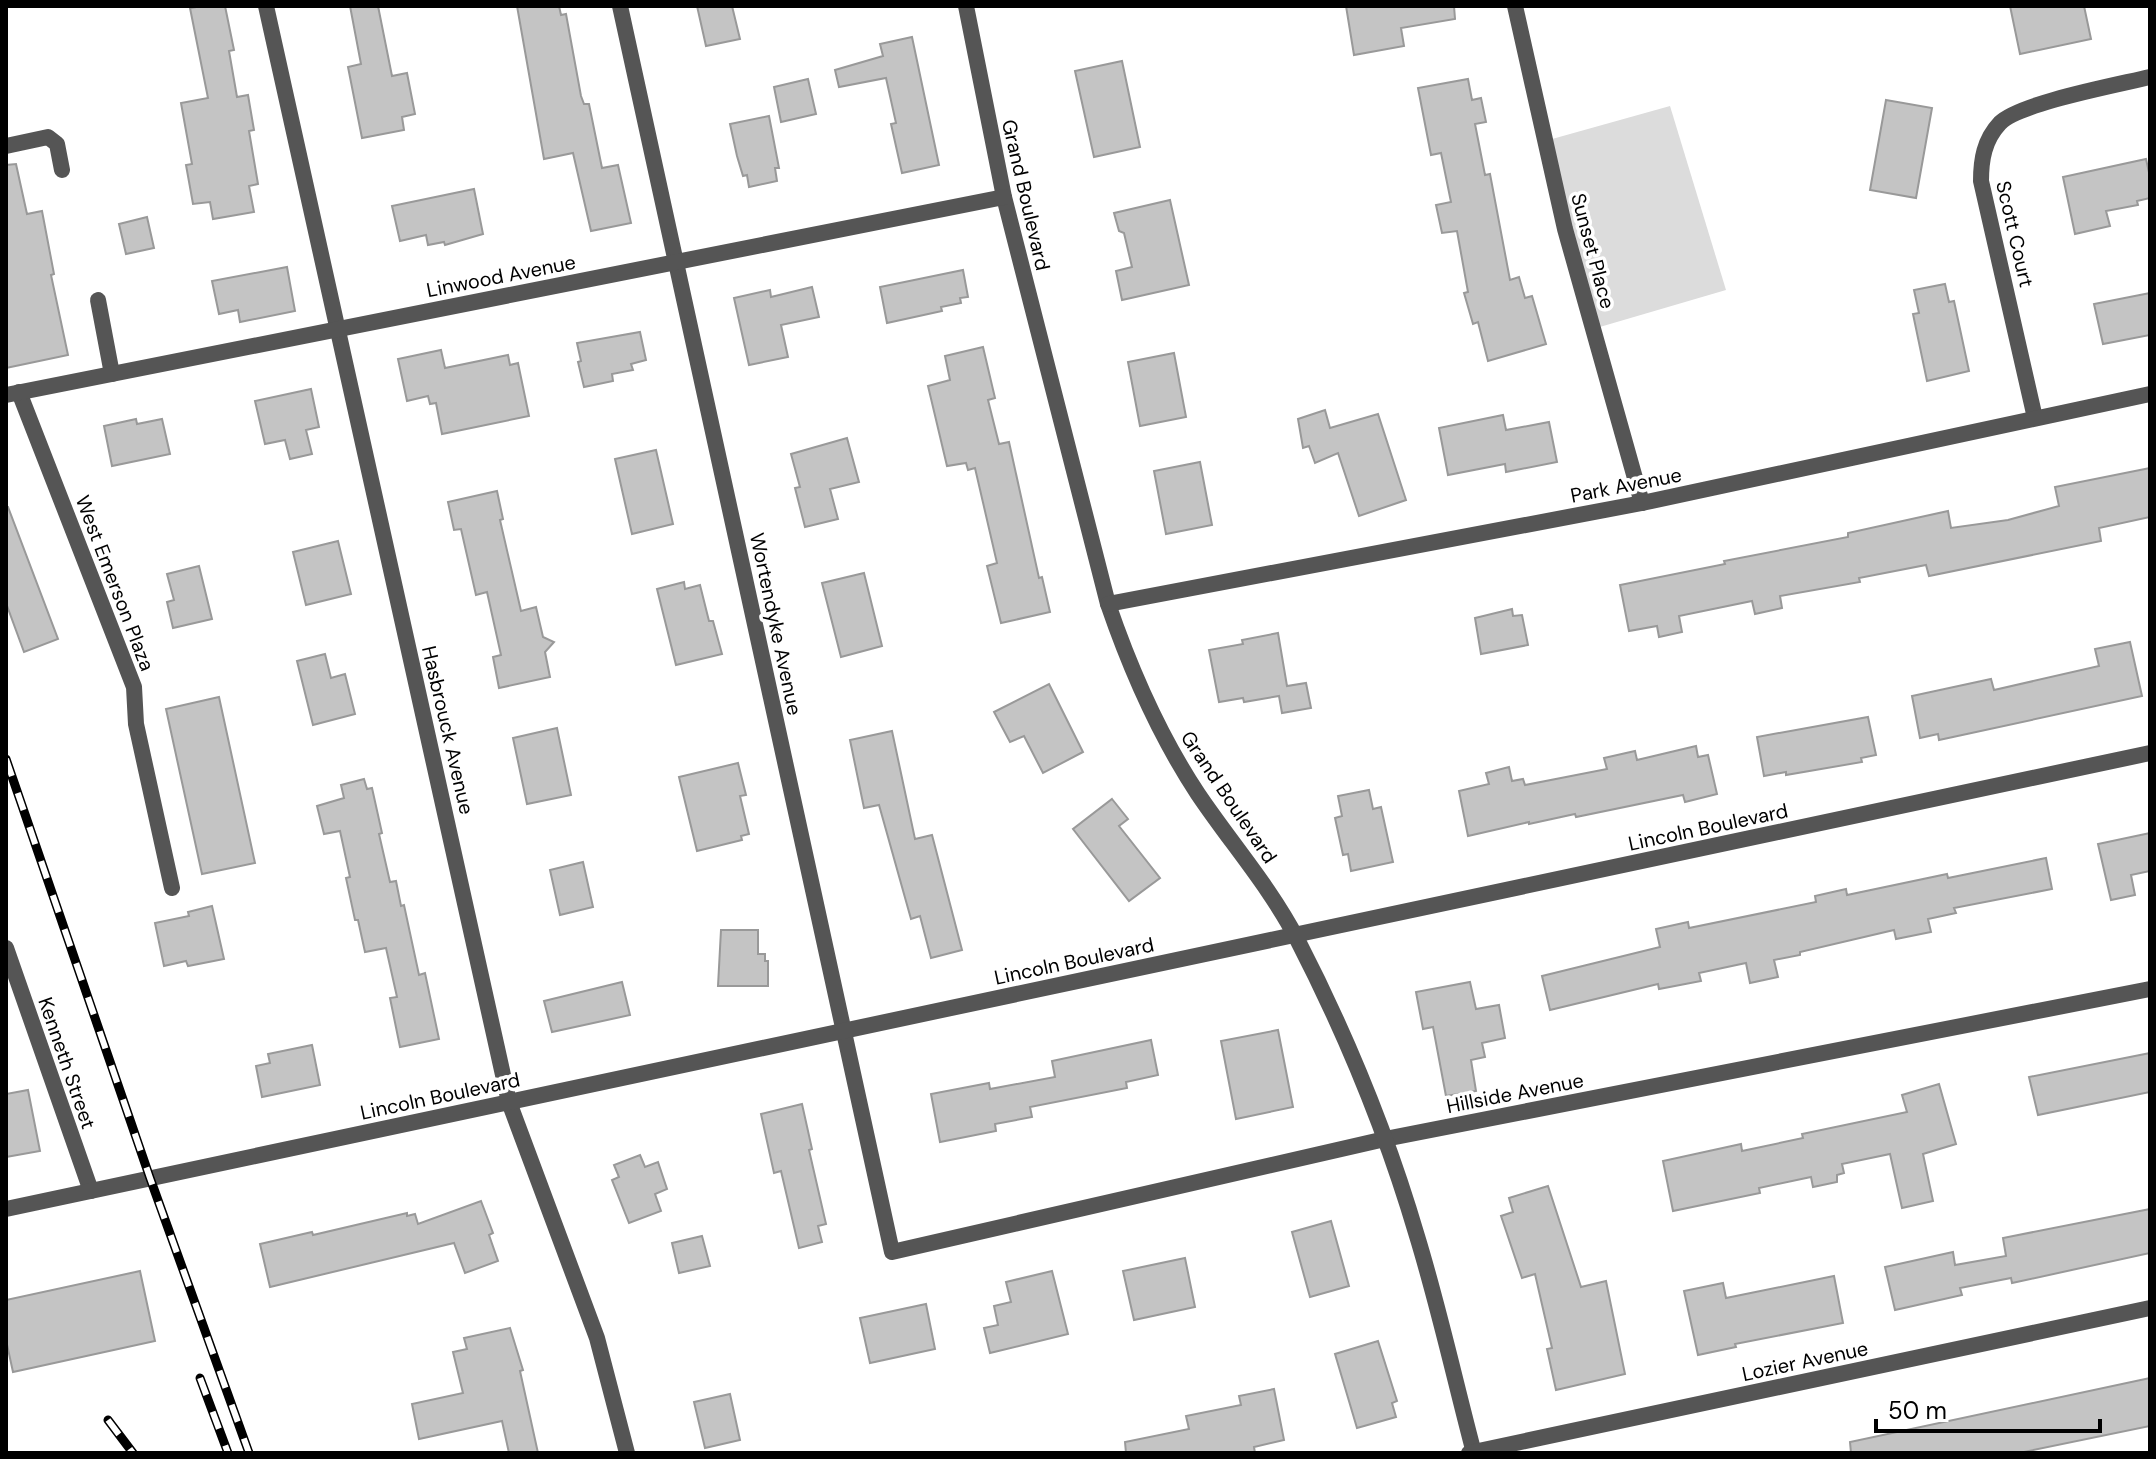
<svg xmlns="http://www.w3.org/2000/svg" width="2156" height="1459" viewBox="0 0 2156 1459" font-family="'DM Sans',sans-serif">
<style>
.green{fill:#dcdcdc}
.building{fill:#c4c4c4;stroke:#999;stroke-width:2}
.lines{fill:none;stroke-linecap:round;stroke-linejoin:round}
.lane{stroke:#555;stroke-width:16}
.street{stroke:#555;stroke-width:16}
.rail-casing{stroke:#000;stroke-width:9}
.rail{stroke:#fff;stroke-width:6;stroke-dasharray:18;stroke-linecap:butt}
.labels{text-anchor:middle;stroke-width:7;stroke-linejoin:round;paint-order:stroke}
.street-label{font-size:20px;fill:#000;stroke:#fff}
</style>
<rect width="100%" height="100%" fill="#fff"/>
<path class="green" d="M1670,106L1726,290L1593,329L1545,141Z"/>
<g class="building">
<path d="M203,6H225L234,50L229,51L237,97L248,95L254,130L249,131L258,184L249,186L254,212L213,219L210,202L193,204L186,165L192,164L181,103L208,98L190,8Z"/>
<path d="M350,6H378L392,76L407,73L415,114L402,117L404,130L362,138L348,67L361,64Z"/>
<path d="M517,6H559L561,15L566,14L581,96L584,104H589L602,168L618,165L631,223L591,231L573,153L544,159Z"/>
<path d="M697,6H732L740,39L706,46Z"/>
<path d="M1346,6H1454L1455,19L1401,28L1404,46L1354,55Z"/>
<path d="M2010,6H2084L2091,39L2020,54Z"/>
<path d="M912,37L939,165L902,173L891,124L896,123L886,78L839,87L835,70L883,56L880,44Z"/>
<path d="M1122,61L1140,147L1094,157L1075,71Z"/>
<path d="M808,79L816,114L781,122L774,87Z"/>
<path d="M1468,79L1472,100L1481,98L1486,122L1475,124L1485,175L1490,174L1510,280L1519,277L1525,298L1532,296L1546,344L1488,361L1478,322L1473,324L1464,293L1468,292L1457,231L1442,233L1436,205L1451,202L1441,153L1431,155L1418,88Z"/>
<path d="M1886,100L1932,108L1916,198L1870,190Z"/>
<path d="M769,116L779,168H775L777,181L749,187L747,175L743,176L737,156L730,124Z"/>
<path d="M2146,159L2150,177V198L2137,201L2138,205L2106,211L2110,226L2075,234L2063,177Z"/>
<path d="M16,164L27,214L42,211L54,274L51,275L68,355L6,368V165Z"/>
<path d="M474,189L483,234L445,245L444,242L428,245L426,235L400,241L392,206Z"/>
<path d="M1170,200L1189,285L1122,300L1116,271L1132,267L1124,233L1119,231L1114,213Z"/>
<path d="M147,217L154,248L126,254L119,224Z"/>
<path d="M287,267L295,311L240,322L238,310L219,314L212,281Z"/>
<path d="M963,270L968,297L960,298L961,303L941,307L942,311L887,323L880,287Z"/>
<path d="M1945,284L1949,302L1954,301L1969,371L1927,381L1913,314L1919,313L1914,290Z"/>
<path d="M812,287L819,317L781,325L788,357L749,365L734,298L770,290L771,297Z"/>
<path d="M2150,293V335L2103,344L2094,304Z"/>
<path d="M640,332L646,360L631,364L633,370L612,374L613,381L584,387L578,362L581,361L577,343Z"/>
<path d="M983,347L995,398L988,400L999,444L1009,442L1039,578L1042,577L1050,612L1001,623L987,566L997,563L975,468L968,470L966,463L947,466L928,386L950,380L945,356Z"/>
<path d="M441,350L445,368L508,355L510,365L518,363L529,416L442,434L436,403L430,404L428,396L407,401L398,359Z"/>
<path d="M1174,353L1186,417L1140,426L1128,362Z"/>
<path d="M311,389L319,427L306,430L312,454L290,459L285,440L265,444L255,401Z"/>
<path d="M1325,410L1330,428L1378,414L1406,500L1359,516L1338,453L1315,463L1309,446L1303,448L1298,419Z"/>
<path d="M1503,415L1506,430L1549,422L1557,462L1506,472L1505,464L1448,475L1439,428Z"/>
<path d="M136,419L137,424L162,419L170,454L112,466L104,426Z"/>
<path d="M847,438L859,482L830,489L838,519L805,527L795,488L800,487L791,454Z"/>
<path d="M656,450L673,524L632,534L615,459Z"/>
<path d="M1200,462L1212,525L1166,534L1154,471Z"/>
<path d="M2150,468V517L2099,528L2101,541L1929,576L1926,565L1859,578L1860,582L1780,596L1782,608L1755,614L1752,601L1679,616L1682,632L1659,637L1657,626L1629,631L1620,585L1725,564L1724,561L1848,537V533L1948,511L1951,528L2008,520L2059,506L2055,487Z"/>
<path d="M497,491L503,519L500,520L521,611L536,607L543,637L554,642L545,652L550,677L499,688L493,657L501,655L487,592L476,595L461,529L454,530L448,502Z"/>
<path d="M6,507H8L58,639L24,652L6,603Z"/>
<path d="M338,541L351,594L306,605L293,552Z"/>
<path d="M199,566L212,619L173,628L167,602L174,600L167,574Z"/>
<path d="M864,573L882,646L841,657L822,583Z"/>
<path d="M684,582L685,589L700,585L709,621H713L722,654L676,665L657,589Z"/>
<path d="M1512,609L1513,616L1522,615L1528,645L1481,654L1475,618Z"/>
<path d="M1278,633L1287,686L1306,683L1311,708L1282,713L1279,696L1244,702L1243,698L1219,702L1209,650L1243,644L1242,640Z"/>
<path d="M2130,642L2142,696L1939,740L1938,734L1920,738L1912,696L1991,679L1994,690L2099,666L2095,649Z"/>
<path d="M325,654L331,678L345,674L355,714L313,725L297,661Z"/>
<path d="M1049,684L1083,752L1043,773L1024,736L1010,742L994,712Z"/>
<path d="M219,697L255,863L202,874L166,709Z"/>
<path d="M1868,717L1876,755L1861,758L1862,762L1786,775V772L1764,776L1757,737Z"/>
<path d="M557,728L571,795L527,804L513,738Z"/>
<path d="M892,731L915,839L932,835L962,950L931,958L920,916L911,919L879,805L864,808L850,740Z"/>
<path d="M1696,746L1698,757L1708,755L1717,794L1685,802L1683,795L1576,817L1575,814L1529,824V822L1468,836L1459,791L1489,784L1486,773L1509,767L1512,781L1523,779L1525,785L1607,769L1604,758L1635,751L1637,760Z"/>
<path d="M738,763L746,795L740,796L749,834L741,836L742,840L697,851L679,777Z"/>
<path d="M364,779L367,789L372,788L382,833L379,834L390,882L396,881L401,906L404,905L419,975L425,973L439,1039L400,1047L390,998L397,997L386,948L365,952L358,920H355L346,878L350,877L340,831L324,834L317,806L344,798L341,785Z"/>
<path d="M1369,790L1373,809L1381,807L1393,862L1351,871L1348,854L1343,855L1335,818L1342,816L1338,796Z"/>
<path d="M1112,799L1128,819L1119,826L1160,878L1129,901L1073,829Z"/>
<path d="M2150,833V871L2131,875L2135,895L2111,900L2098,844Z"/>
<path d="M2046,858L2052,889L1954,908L1956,913L1928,919L1931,932L1896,939L1894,930L1800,952V955L1774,960L1778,977L1750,983L1746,963L1699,973L1701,981L1659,989L1658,984L1550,1010L1542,976L1660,947L1656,929L1688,922L1689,928L1816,902L1815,896L1846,889L1847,895L1947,874L1948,878Z"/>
<path d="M583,862L593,907L560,915L550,870Z"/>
<path d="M212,906L224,959L188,966L186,961L164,966L155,923L189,916L188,912Z"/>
<path d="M721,930H758V954H765V961H768V986H718Z"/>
<path d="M622,982L630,1015L552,1032L544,1001Z"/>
<path d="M1470,982L1476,1009L1499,1005L1505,1038L1482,1043L1485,1057L1471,1060L1476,1091L1446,1096L1433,1027L1423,1029L1416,992Z"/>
<path d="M1278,1030L1293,1107L1236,1119L1221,1041Z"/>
<path d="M1151,1040L1158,1075L1126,1082L1127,1088L1030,1107L1032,1117L995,1124L996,1131L940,1142L931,1094L989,1083L990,1089L1055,1077L1052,1061Z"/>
<path d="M312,1045L320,1085L262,1097L256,1066L270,1063L268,1054Z"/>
<path d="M2150,1053V1092L2038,1115L2029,1077Z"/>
<path d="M1939,1084L1956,1144L1923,1154L1933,1201L1902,1208L1890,1154L1842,1164L1844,1173L1837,1175V1182L1813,1187L1811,1177L1759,1188L1760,1193L1673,1211L1663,1161L1741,1144L1742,1151L1803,1138L1802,1134L1907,1112L1902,1095Z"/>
<path d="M28,1090L40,1151L6,1157V1094Z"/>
<path d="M802,1104L812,1149L809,1150L826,1224L818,1226L822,1242L799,1248L781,1171L774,1173L761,1114Z"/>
<path d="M640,1155L645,1167L658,1162L667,1189L655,1194L661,1211L629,1223L612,1180L619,1177L614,1165Z"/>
<path d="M1548,1186L1581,1287L1606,1281L1625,1374L1556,1390L1547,1349L1552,1348L1535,1274L1522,1278L1501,1216L1513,1212L1509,1198Z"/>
<path d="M481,1201L493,1233L489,1235L498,1261L465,1273L454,1243L270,1287L260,1244L312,1232L313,1235L407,1213V1216L415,1214L418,1224Z"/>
<path d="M2150,1209V1253L2012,1283L2011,1278L1960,1288L1962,1295L1895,1310L1885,1267L1953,1252L1955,1265L2006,1256L2003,1238Z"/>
<path d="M1331,1221L1349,1286L1310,1297L1292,1232Z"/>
<path d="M702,1236L710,1266L679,1273L672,1243Z"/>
<path d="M1185,1258L1195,1307L1134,1320L1123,1271Z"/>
<path d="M140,1271L155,1341L13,1372L6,1340V1300Z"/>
<path d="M1052,1271L1068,1334L990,1353L984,1328L998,1325L994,1306L1011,1302L1006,1282Z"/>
<path d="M1834,1276L1843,1323L1735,1344L1736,1347L1698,1355L1684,1291L1723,1283L1726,1298Z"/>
<path d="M926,1304L935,1349L870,1363L860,1318Z"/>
<path d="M510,1328L523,1370L520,1371L538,1453H509L502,1421L419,1439L412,1404L463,1393L453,1352L467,1349L464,1338Z"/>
<path d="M1378,1341L1397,1401L1392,1403L1396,1417L1357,1428L1335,1354Z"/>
<path d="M2150,1378V1426L2019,1453H1851L1850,1442Z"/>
<path d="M1274,1389L1284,1440L1254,1447L1255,1453H1126L1125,1442L1189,1429L1186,1416L1241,1405L1239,1396Z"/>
<path d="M730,1394L740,1440L705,1448L694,1402Z"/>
</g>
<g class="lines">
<g class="lane">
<path d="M6,146L48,137L57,144L62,170"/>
<path d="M98,300L112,374"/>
</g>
<g class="street">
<path d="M266,6L509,1102L597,1338L627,1453"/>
<path d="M620,6L892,1252L1385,1139L2150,989"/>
<path d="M966,6L1004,197L1108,604C1131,671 1159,735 1198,794C1231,843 1270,887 1297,939C1346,1034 1387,1134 1417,1236C1439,1308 1455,1381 1474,1453"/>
<path d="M1515,6L1565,229L1642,503"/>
<path d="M19,392L134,687L136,724L172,888"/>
<path d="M6,395L1004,197"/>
<path d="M2035,418L1981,181C1981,160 1984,140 2000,123C2020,103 2117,85 2150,77"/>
<path d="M1108,604L1642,503L2150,394"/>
<path d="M6,948L91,1191"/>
<path d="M6,1209L2150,753"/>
<path d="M1469,1453L2150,1308"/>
</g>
<defs>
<g id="rail">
<path d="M6,759L150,1178L249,1453"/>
<path d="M200,1378L228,1453"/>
<path d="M108,1420L133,1453"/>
</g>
</defs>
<use href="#rail" class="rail-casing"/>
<use href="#rail" class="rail"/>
</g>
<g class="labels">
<g class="street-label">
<text transform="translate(1026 195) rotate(77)" y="7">Grand Boulevard</text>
<text transform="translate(2015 234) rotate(77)" y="7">Scott Court</text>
<text transform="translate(1593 251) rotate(75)" y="7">Sunset Place</text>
<text transform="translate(501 276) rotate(-11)" y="7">Linwood Avenue</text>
<text transform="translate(1626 485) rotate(-11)" y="7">Park Avenue</text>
<text transform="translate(115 583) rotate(69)" y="7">West Emerson Plaza</text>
<text transform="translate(776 624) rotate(78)" y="7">Wortendyke Avenue</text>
<text transform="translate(448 730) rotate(77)" y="7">Hasbrouck Avenue</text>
<text transform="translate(1229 797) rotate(56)" y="7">Grand Boulevard</text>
<text transform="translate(1708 827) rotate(-12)" y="7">Lincoln Boulevard</text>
<text transform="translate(1074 961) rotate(-12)" y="7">Lincoln Boulevard</text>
<text transform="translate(67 1063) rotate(71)" y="7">Kenneth Street</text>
<text transform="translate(1515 1093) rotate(-11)" y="7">Hillside Avenue</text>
<text transform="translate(440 1096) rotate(-12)" y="7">Lincoln Boulevard</text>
<text transform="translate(1805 1361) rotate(-12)" y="7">Lozier Avenue</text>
</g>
</g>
<rect width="2156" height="1459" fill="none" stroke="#000000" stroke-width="16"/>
<path d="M1876 1419v12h224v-12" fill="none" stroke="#000000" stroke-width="4"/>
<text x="1888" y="1419" font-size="24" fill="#000000" stroke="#ffffff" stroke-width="6" paint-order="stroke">50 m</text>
</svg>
